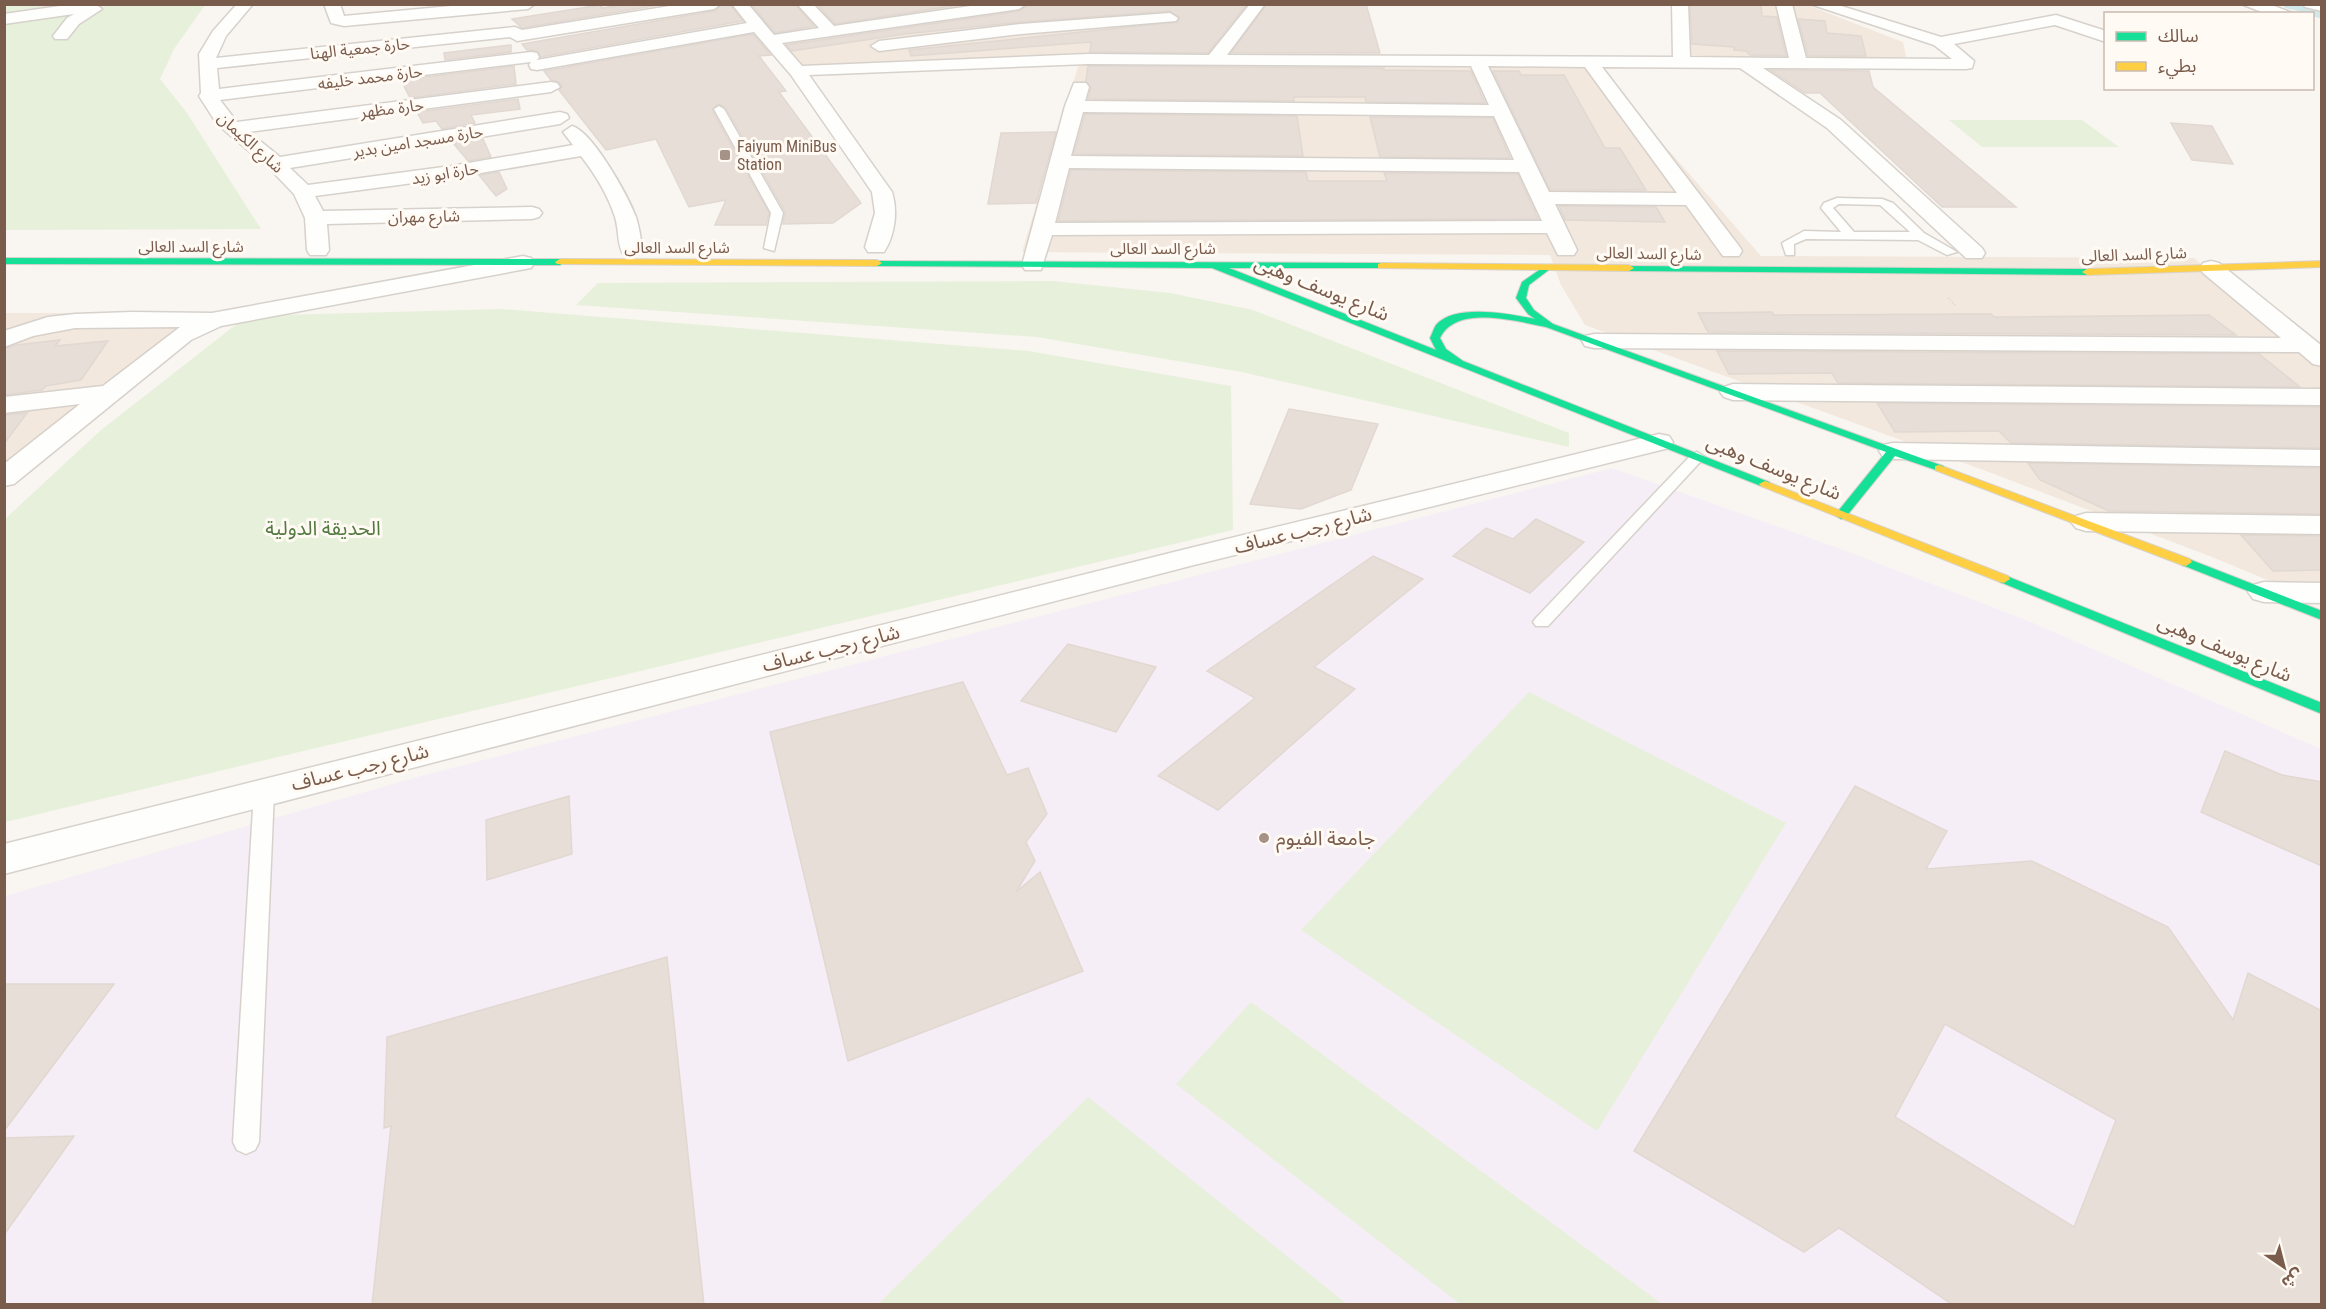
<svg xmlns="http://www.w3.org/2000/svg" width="2326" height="1309" viewBox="0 0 2326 1309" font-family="'Roboto Condensed','Noto Sans Arabic',sans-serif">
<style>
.residential{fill:#f2e8de}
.education{fill:#f6eef6}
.green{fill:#e7f0db}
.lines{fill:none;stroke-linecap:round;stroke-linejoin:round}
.canal{fill:#d0e8ea;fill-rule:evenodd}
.building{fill:#e6ded7;stroke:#e2d8d2;stroke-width:1.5;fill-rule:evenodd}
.lane-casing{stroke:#d7d1cb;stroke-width:3}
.street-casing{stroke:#d7d1cb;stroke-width:3}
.fast-casing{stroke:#d9d2cb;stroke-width:2}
.slow-casing{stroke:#d9d2cb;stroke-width:2}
.path{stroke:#dcd5d0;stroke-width:2;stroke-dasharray:1 2;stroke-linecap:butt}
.lane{fill:#fefefd;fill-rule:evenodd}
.street{fill:#fefefd;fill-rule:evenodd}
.fast{fill:#16e098;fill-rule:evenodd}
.slow{fill:#ffcf43;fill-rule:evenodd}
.poi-dot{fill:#a69286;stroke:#fffaf3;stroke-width:2}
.labels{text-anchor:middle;stroke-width:6;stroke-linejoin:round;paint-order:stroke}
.far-street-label{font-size:16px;fill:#7a5c4d;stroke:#fffaf3}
.far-poi-label{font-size:16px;fill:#7a5c4d;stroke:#fffaf3;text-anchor:start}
.street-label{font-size:20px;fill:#7a5c4d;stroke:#fffaf3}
.park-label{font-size:20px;fill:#537a41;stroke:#fffaf3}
.poi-label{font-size:20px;fill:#7a5c4d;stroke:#fffaf3;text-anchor:start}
</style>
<rect width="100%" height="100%" fill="#f9f5f0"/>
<g class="residential">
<path d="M733,5H1249L1201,57L1588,58L1761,256L2194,258L2312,361H2321V602L2212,557L1986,471L1585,325L1561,285L1550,255L1022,252L1081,57L941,59L786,71Z"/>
<path d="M1685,5H1807L1903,42L1906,57L1872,63L1687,55Z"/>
<path d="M5,313H224L5,471Z"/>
</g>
<path class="education" d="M1612,468L1838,548L2031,622L2321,749V1304H5V896L410,779Z"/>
<g class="green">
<path d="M4,5H205L174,49L160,79L187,113L261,229L5,230Z"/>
<path d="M1949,120H2082L2119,147H1982Z"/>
<path d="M1053,281L1170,293L1253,310L1569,433V447L1242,372L1037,337L576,305L598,283Z"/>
<path d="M501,309L1028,351L1231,386L1233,530L5,822V519L101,430L247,316Z"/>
<path d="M1529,692L1786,823L1597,1131L1301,930Z"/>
<path d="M1251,1002L1662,1304H1460L1176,1084Z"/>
<path d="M1088,1097L1347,1304H878Z"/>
</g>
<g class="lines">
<path class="canal" d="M2283,4L2322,7V19L2312,16V14L2285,8Z"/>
</g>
<g class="building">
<path d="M626,4H665L522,28L512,19L600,5L603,8Z"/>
<path d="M723,4H730L743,21L541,57L537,51L527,50L522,44L714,11Z"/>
<path d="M751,4H795L814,26L775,33Z"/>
<path d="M817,4H965L835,24Z"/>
<path d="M1037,4H1247L1208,53L1090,52L1091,42L911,56L909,50L1178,22L1180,18L1170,11L1021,22L905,34L792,51L786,45L1019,11L1027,6Z"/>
<path d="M1267,4H1366L1380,53H1231Z"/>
<path d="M1690,4H1761L1762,16L1777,17L1786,56L1750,55L1746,51L1734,50V47L1692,44Z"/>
<path d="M1798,19L1825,21L1827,33L1861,36L1866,56H1808Z"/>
<path d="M753,34L771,55L759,56L786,91L779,92L861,203L833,223L783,224L785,212L726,108L718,104L712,110L769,213L766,225H715L726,200L689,207L656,139L606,150L559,90L562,87L559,82L551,80L544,71Z"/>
<path d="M511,45V52L445,60L444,53Z"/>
<path d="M514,66L516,84L410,98L401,80Z"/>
<path d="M1088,66L1384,68V70L1471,71L1485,103L1366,102L1365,97H1294V101L1088,99L1091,88L1086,81Z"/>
<path d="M1770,70L1869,71L1873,87L2016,207H1942L1820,93H1805Z"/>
<path d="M1493,71H1519L1521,75H1564L1605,148H1620L1646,190H1550Z"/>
<path d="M518,99L520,109L471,115L475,123L442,129L436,121L423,123L417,112Z"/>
<path d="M1085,114L1297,116L1303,156L1074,154Z"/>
<path d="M1370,117L1493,118L1510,158L1380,157Z"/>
<path d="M2171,123L2212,126L2233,164L2192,160Z"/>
<path d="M1056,132L1036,203L988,204L1001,133Z"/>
<path d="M483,139L491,157L468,161L454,144Z"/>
<path d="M1071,170L1306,172L1308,181H1387L1384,173L1518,174L1538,219L1058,221Z"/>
<path d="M499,172L507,189L496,196L479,175Z"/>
<path d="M1559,206L1656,207L1665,222L1565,220Z"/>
<path d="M1772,312L1774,315L1991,314L1994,317L2209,315L2236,335L1708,332L1698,313Z"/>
<path d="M60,340L55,346L108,341L81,380L46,386L42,390L4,395V349L16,345Z"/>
<path d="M1717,351L2259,354L2300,387L1838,383L1832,373L1729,374Z"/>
<path d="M1877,403L2322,407V448L2011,443L1999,431L1895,432Z"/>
<path d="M1289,409L1378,424L1351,490L1301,509L1250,504Z"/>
<path d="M27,413L4,444V415Z"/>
<path d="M2028,463L2322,468V514L2109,511L2040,480Z"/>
<path d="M1536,519L1584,542L1530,593L1453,556L1486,528L1513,539Z"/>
<path d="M2241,535L2322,536V570L2273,571Z"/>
<path d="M1373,556L1423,579L1314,667L1355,689L1218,810L1158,776L1255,698L1207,671Z"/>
<path d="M1068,644L1156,667L1116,732L1021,701Z"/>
<path d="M963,682L1007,775L1028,768L1047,814L1026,842L1035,861L1016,892L1040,872L1083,971L848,1061L770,732Z"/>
<path d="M2225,751L2282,775L2322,782V866L2201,812Z"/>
<path d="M1855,786L1947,831L1926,869L2032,861L2168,927L2233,1020L2248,973L2322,1011V1305H1953L1839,1228L1804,1252L1634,1151ZM1945,1024L2116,1120L2074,1227L1895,1117Z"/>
<path d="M569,796L572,854L487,880L486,820Z"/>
<path d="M667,957L704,1305H372L391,1126L384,1128L387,1037Z"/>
<path d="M4,984H114L4,1131Z"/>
<path d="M74,1136L4,1235V1138Z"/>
</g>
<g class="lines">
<defs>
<g id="lane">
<path d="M719,106L724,109L783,213L774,251L764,248L771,213L714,109Z"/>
<path d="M1837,198L1882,199L1893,203L1924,233L1957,252L1947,255L1918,240L1806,239L1794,244V255H1786L1782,243L1804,231L1841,232L1821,208L1824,203ZM1839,204L1880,205L1910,232H1854L1833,208Z"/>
<path d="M1697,452L1705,457L1702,460L1548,626H1536L1533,622L1536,618L1692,454Z"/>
<path d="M264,785L271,787L274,792L259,1142L255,1150L246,1154L237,1150L233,1142L254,792L257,787Z"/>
</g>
<g id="street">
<path d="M74,4H95L102,9L79,24L67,39H55L53,36L67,18L74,14L4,24V14Z"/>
<path d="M237,4H253L226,36L216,58L515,27L522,30L682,4H721L714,9L517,41L510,37L217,68L219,89L531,52L537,53L539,57L537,60L747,23L732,4H748L774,35L819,28L797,4H813L834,26L984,4H1026L1019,9L782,43L802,66L1088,54L1209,55L1250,4H1265L1227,55L1673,57L1672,4H1688L1690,57L1789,58L1776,4H1792L1806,58L1952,59L1934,45L1810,4H1835L1941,37L2056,15L2106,31V42L2055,25L1954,44L1974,61L1972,68L1966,69L1763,68L1841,120L1982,248L1985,253L1982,258H1966L1827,128L1740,68L1602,67L1739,246L1742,251L1739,256H1723L1686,205L1555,204L1577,250L1574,255H1558L1547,233L1052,235L1041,270H1025L1022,265L1065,106L1074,83H1086L1089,87L1085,101L1489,105L1471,66L1088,64L809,75L892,192C898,211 895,235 884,252H868L865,247L875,213L872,192L791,75L754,32L537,70L531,69L529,65L531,62L220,100L237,122L551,82L557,83L560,87L551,92L249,132L280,157L560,112L567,114L569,118L560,124L290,168L308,185L451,166L573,145L563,132L572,126C593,132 628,196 636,217C639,227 641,238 642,249L639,254H623C617,244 619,229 615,217C608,195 595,174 581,156L451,178L315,196L323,211L532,207L539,209L542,213L539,217L532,219L327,224L329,250L326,255H310L307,250L305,218L294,194L269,168L217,124L199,96L201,93L199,54L213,31ZM1488,66L1585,67L1677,193L1549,192ZM1083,112L1494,116L1514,160L1071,156ZM1069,168L1519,172L1542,221L1055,223Z"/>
<path d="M324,4H340L344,16L472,4H535L528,9L344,26L331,23Z"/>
<path d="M2241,4H2269L2295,14H2267Z"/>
<path d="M2303,4H2322V11L2305,7Z"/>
<path d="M1170,13L1178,18L1176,21L1021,34L879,51L871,46L879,41L1021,24Z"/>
<path d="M523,256L531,258L534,263L531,268L221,326L191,340L14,484L4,486V464L80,404L4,413V397L103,386L180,327L75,328L33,336L4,347V331L48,317L75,314L132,312L212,313Z"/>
<path d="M2211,261L2219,263L2322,346V366L2313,364L2299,352L1594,348L1585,346L1582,341L1585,336L1594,334L2281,338L2203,273L2200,268L2203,263Z"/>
<path d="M1733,384L2322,389V405L1733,400L1724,397L1720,392L1724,387Z"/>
<path d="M1659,434L1669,436L1673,442L1669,448L1190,566L4,874V844L1186,549Z"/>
<path d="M1893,443L2322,450V466L1893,459L1883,457L1879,451L1883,445Z"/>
<path d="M2086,513L2322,516V534L2086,531L2076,528L2071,522L2076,516Z"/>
<path d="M2264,582L2322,583V603L2264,602L2253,599L2248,592L2253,585Z"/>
</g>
<g id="fast">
<path d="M4,258L560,259L565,262L560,265L4,264Z"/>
<path d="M874,261L1381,263L1384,264V268H1229L1436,350L1430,338C1432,334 1434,328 1436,325C1455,303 1510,314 1535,319L1528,314L1516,298L1522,282L1545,266L1550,269L1529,285L1526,298L1534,310L1553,324L1943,466L1945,468L1939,471L1895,456L1845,518L1841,519L1835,515L1886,452L1546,327C1516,321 1456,304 1440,338L1446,349L1463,361L1769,482L1771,484L1769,486H1761L1212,268L877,266L872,263Z"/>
<path d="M1626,266L2087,269L2092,272L2087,275L1629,271L1626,270Z"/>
<path d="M2186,558L2322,611V620L2182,565L2180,562Z"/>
<path d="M2004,575L2322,703V714L2000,582L1998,579Z"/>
</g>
<g id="slow">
<path d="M560,259L877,260L882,263L877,266L557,264L555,262Z"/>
<path d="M2322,261V267L2087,275L2082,272L2087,269Z"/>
<path d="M1381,263L1629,265L1634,268L1629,271L1378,268V264Z"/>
<path d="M1939,465L2190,559L2192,562L2186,566L2182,565L1935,470V466Z"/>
<path d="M1765,481L2008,576L2010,579L2004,583L2000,582L1761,486L1759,484Z"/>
</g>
</defs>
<use href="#lane" class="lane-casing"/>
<use href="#street" class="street-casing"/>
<use href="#fast" class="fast-casing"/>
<use href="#slow" class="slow-casing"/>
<path class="path" d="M1948,298L1956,306"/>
<use href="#lane" class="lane"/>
<use href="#street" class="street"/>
<use href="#fast" class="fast"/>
<use href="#slow" class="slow"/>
</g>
<g class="poi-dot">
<rect x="719" y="149" width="12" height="12" rx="3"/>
<circle cx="1264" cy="838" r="6"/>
</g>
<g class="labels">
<g class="far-street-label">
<text transform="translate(360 48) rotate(-6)" y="6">حارة جمعية الهنا</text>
<text transform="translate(370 77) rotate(-7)" y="6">حارة محمد خليفه</text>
<text transform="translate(392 108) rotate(-7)" y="6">حارة مظهر</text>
<text transform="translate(418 141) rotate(-9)" y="6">حارة مسجد امين بدير</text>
<text transform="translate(251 142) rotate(42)" y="6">شارع الكيمان</text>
<text transform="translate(445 173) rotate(-9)" y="6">حارة ابو زيد</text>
<text transform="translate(424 216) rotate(-1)" y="6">شارع مهران</text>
<text x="191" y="252">شارع السد العالى</text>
<text x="677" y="253">شارع السد العالى</text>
<text x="1163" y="254">شارع السد العالى</text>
<text transform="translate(1649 253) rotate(1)" y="6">شارع السد العالى</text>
<text transform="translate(2134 254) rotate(-2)" y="6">شارع السد العالى</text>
</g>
<g class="far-poi-label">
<text x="737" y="152">Faiyum MiniBus<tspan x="737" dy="18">Station</tspan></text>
</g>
<g class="street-label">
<text transform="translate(1322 288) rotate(22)" y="7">شارع يوسف وهبى</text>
<text transform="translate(1774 467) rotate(22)" y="7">شارع يوسف وهبى</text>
<text transform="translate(1303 530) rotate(-14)" y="7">شارع رجب عساف</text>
<text transform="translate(831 648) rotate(-14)" y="7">شارع رجب عساف</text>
<text transform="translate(2225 648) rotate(23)" y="7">شارع يوسف وهبى</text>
<text transform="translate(360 767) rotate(-14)" y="7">شارع رجب عساف</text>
</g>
<g class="park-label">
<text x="323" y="535">الحديقة الدولية</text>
</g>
<g class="poi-label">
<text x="1276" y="845">جامعة الفيوم</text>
</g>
</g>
<rect width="2326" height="1309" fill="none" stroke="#7a5c4d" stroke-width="12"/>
<rect x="2104" y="12" width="210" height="78" fill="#fffaf3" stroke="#cabbb1" stroke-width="1.5"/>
<rect x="2116" y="32" width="30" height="9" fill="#16e098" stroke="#cabbb1" stroke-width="1.5"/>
<text x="2158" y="42" font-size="18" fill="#7a5c4d">سالك</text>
<rect x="2116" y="62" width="30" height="9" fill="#ffcf43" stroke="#cabbb1" stroke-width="1.5"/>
<text x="2158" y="72" font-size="18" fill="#7a5c4d">بطيء</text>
<g transform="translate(2284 1267) rotate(145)" stroke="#fffaf3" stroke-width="4.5" paint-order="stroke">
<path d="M0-4.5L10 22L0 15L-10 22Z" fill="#7a5c4d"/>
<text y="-9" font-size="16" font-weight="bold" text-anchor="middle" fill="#7a5c4d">ش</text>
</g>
</svg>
